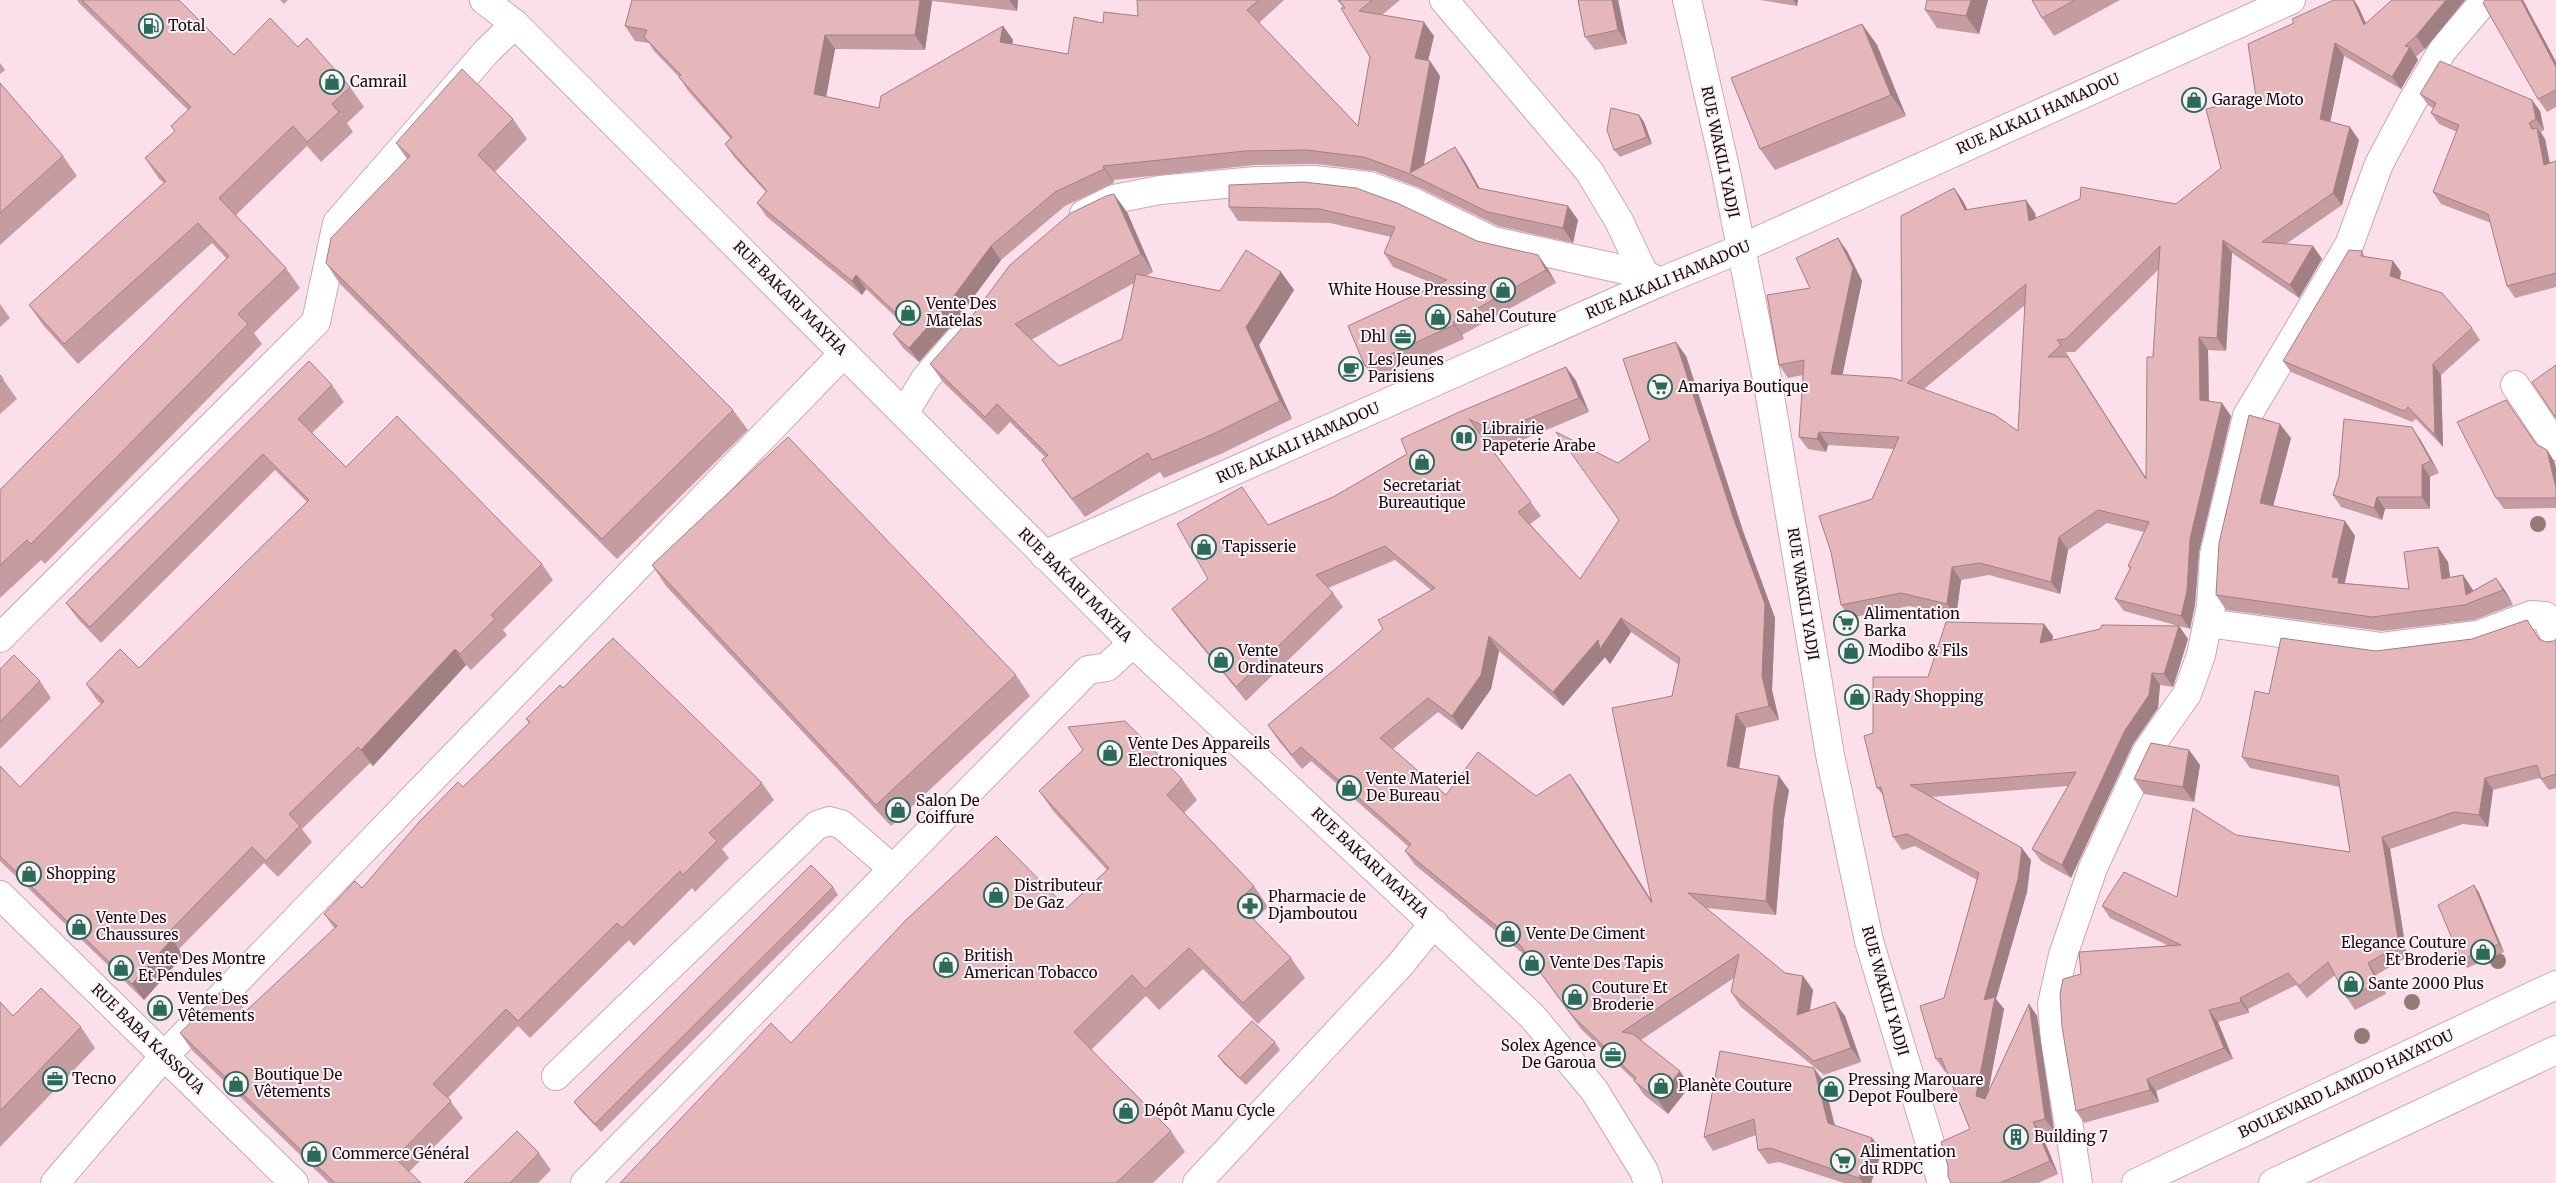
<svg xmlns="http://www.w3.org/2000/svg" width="2556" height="1183" viewBox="0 0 2556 1183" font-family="Merriweather,serif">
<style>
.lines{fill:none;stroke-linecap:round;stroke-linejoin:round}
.street-casing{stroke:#d0a6b7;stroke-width:30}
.secondary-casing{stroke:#d0a6b7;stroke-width:30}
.street{stroke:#fff;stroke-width:28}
.secondary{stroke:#fff;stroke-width:28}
.tree{fill:#977a73}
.wall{fill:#c59da1;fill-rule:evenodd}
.shaded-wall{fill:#a08083}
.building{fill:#e5b7bb;stroke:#a08083;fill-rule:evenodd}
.labels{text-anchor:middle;stroke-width:4;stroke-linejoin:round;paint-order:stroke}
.poi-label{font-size:15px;fill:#1b0c13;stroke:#fcf3f7;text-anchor:start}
.street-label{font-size:15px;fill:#1b0c13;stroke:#fcf3f7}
</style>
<rect width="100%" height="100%" fill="#fbe0eb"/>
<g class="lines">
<defs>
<g id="street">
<path d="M1444,0L1589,171L1619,221L1644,274"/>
<path d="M1687,0L1726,172L1768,384L1830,755L1869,941L1942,1183"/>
<path d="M1084,214L1114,199L1160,190L1256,181L1314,180L1369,186L1413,202L1493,241L1644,274L1660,282"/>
<path d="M2515,385L2556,446"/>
<path d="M905,412L925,379L958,341"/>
<path d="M1044,555L1660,282L1740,249L2291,0"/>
<path d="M2208,623L2382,647L2478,635L2531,615L2545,616L2556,638"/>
<path d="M0,638L316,322L337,223L487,51L515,24"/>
<path d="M556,1076L817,825L829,821L841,824L893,869"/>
<path d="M55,1183L165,1055L844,353"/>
<path d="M585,1183L1088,670L1107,667L1133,643"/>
<path d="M1197,1183L1400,965L1434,923"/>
<path d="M2078,1183L2055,1040L2052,1004L2063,955L2093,868L2147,751L2187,694L2201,655L2211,606L2214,555L2247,416L2349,245L2379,164L2412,102L2442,51L2485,0"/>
</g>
<g id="secondary">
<path d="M484,0L515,24L1133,643L1532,1016L1594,1090L1644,1171L1648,1183"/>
<path d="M0,895L294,1183"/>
<path d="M2136,1183L2556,985"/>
<path d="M2273,1183L2556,1050"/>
</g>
</defs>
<use href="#street" class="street-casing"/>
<use href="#secondary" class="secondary-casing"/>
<use href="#street" class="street"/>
<use href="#secondary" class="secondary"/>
</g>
<g class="tree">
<circle cx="2538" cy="524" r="8"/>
<circle cx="2498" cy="961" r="8"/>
<circle cx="2412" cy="1002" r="8"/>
<circle cx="2362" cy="1036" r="8"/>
</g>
<g class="wall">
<path d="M77,0H179L234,55L298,47L350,87L364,107L347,123L353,132L321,162L307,146L236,215L286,268L300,288L254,333L262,344L45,564L41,560L0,598V490L227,259L212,243L78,364L43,325L29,305L164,183L159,179L145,158L175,131L171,126L188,110L79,3Z"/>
<path d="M280,0H288L284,4Z"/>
<path d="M632,0H1018L1017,11L932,1L925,50L835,49L826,97L879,108L1003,26L1013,40L1012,44L1068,54L1103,23L1138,16L1137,0H1284L1259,23L1358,126L1370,57L1344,8L1337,0H1400L1382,15L1434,36L1428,61H1430L1440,76L1424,165L1455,147L1465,162L1480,189L1568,206L1578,220L1573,243L1498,226L1420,188L1374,171L1316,164L1255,165L1113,180L1114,183L1065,206L1001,260L958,318L919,362L903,348L893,334L902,323L866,289L862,295L767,217L757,203L766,192L735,158L725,144L730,138L689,92L679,77L654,51L649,43L635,41L625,26Z"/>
<path d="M1578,0H1618L1627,44L1595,50L1585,37Z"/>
<path d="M1760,0H1798L1797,6Z"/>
<path d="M1988,0L1979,34L1937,28L1925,10Z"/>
<path d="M2032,0H2120L2054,36L2042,18Z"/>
<path d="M2392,0H2465L2425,49L2416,57L2418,60L2401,89L2344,56L2330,122L2359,140L2342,205L2286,244L2313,246L2322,259L2299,298L2232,253L2226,351L2208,350L2209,401L2231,416L2199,552L2195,604L2190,629L2179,626L2188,639L2173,687L2160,685L2158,708L2133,744L2071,878L2041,861L2032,849L2068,786L1931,797L2031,860L2027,892L1996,999L2004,1009L1988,1092L2029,1004L2037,1016L2054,1131L2042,1135L2058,1174L2038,1183H1951L1970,1129L1946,1071L1945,1072L1936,1059L1944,998L1977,880L1915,846L1902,850L1893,837L1883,795L1877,788L1873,733L1928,677L2044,624L2053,636L2052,640L2179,626L2124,611L2115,599L2130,569L2128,566L2144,532L2107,523L2068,550L2060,594L1989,575L1961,580L1956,617L1909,606L1850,618L1841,605L1872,499L1894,449L1828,445L1826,452L1808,449L1799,437L1803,375L1788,378L1779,365L1810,288L1847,251L1862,281L1842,375L1902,381L1954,188L1963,201L1967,209L2035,213L2036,218L2176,204L2221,168L2256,97L2358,6L2366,23ZM2159,269L2153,357L2146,478L2069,358V357L2066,352H2075ZM2025,305L2018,431L1924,389Z"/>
<path d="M2523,0L2556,62V107L2547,112L2538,99Z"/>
<path d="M1862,24L1877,45L1906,116L1775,170L1760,149Z"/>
<path d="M0,63L5,70L0,74Z"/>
<path d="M0,83L63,156L77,176L0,245Z"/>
<path d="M2420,94L2532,100L2540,111L2544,130L2541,132L2545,139L2550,163L2556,161V287L2515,298L2507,286L2491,223L2441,204L2433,192L2457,132L2439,124L2431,113L2433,108L2428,105Z"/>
<path d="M1639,115L1644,122L1652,144L1620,157L1614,150Z"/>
<path d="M513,119L527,139L495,172L733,410L748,430L617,559L340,284L326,263L407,159L396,143Z"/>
<path d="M1229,185L1477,241L1548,269L1556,283L1462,335L1464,339L1374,379L1365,366L1437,285L1393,267L1384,253L1391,237L1330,223L1238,221L1229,207Z"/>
<path d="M1127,212L1153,272L1146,276L1220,291L1281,272L1294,290L1259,345L1292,419L1223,453L1164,478L1160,472L1085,517L1055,478L1042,460L1045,457L1010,422L998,435L943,382L930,364ZM1134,283L1122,339L1059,366L1031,340Z"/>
<path d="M2362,251L2365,257L2393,261L2401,272L2400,279L2472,328L2480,340L2441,375L2443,447L2416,419L2412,422L2291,372L2283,361Z"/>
<path d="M0,304L10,318L0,327Z"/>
<path d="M1686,356L1743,531L1775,618L1772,690L1779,720L1746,728L1739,768L1789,790L1784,819L1776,915L1706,908L1785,973L1803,976L1813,990L1809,1011L1845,1016L1861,1062L1824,1075L1741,1007L1731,992L1734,978L1641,1040L1690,1086L1668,1114L1644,1095L1634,1080L1581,1029L1531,960L1415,865L1405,851L1409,847L1311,761L1302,769L1278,740L1268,725L1431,590L1395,560L1328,588L1333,593L1343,607L1246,701L1182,623L1172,609L1208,579L1268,525L1335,496L1407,454L1566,367L1576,381L1589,412L1506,447L1480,434L1541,516L1530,524L1580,579L1619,520L1618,463L1650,440ZM1631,632L1679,665L1672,696L1652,901L1580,788L1570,774L1536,796L1446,795L1393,749L1438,712L1462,730L1491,689L1499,651L1563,706L1605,657L1610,664Z"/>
<path d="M0,375L17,399L0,414Z"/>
<path d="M332,385L344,402L312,433L346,467L542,564L553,580L503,630L507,635L471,670L466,665L373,766L370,763L302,829L312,842L278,877L264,863L179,949L183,956L144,1000L0,861V766L20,787L101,704L97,700L86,684L139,668L307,502L275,470L101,643L78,619L66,603Z"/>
<path d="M2291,438L2273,506L2345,521L2355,536L2345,583L2409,589L2448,562L2450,577L2463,575L2473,591L2496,578L2506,592L2513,605L2474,620L2382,631L2226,610L2216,595Z"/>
<path d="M2420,439L2439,473L2430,477V509H2385L2382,520L2341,507L2333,495Z"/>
<path d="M2536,444L2547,450L2554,461L2556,468V508L2504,509L2496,498Z"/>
<path d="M652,565L1016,675L1030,696L891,826L666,586Z"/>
<path d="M2527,620L2540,640L2546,642L2554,641L2556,639V788L2549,790L2540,778L2493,790L2488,827L2463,824L2390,849L2407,957L2376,975L2386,994L2355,1010L2347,998L2335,975L2307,998L2296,985L2248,1009L2249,1013L2218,1022L2233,1059L2156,1091L2159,1102L2084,1123L2076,1111L2081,974L2167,945L2110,918L2102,906L2177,897L2236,835L2350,852L2340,787L2250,768L2242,757L2269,694L2376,651L2472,639Z"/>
<path d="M0,669L40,681L51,698L0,749Z"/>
<path d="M563,688L762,783L774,800L722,849L729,858L695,892L692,888L634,946L629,940L530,1038L518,1026L448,1098L463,1118L409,1172L421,1183H329L192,1050L180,1033L246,1011L335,929L324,914L362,888L529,723L526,719Z"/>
<path d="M2189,750L2200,765L2194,802L2144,794L2134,779Z"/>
<path d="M1182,779L1197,800L1184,813L1254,886L1268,907L1254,920L1291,958L1305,978L1258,1024L1203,969L1159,1010L1146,996L1091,1050L1171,1131L1185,1152L1153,1183H620L791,1043L1067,908L1107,870L1054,812L1039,791Z"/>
<path d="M2474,885L2479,893L2504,952L2467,968L2461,960Z"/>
<path d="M833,887L838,895L601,1132L580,1110L574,1102Z"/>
<path d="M0,1002L13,1016L81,1027L95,1048L0,1147Z"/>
<path d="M1275,1042L1280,1050L1246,1085L1224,1064L1218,1056Z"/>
<path d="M1814,1068L1824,1082L1835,1125L1882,1151L1871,1183H1844L1779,1162L1768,1164L1758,1150L1756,1135L1713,1151L1704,1137Z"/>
<path d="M539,1153L551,1170L538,1183H464Z"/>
</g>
<g class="shaded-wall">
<path d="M920,0H931L932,1L925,50L915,35Z"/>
<path d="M1009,0H1018L1017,11Z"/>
<path d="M1612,0H1618L1627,44L1618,30Z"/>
<path d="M1793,0H1798L1797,6Z"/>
<path d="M1971,0H1988L1979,34L1966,16Z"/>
<path d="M2353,0H2354L2358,6L2372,38L2364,25Z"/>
<path d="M2446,0H2465L2425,49L2416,36Z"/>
<path d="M2521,0H2523L2556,62V67Z"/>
<path d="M1424,22L1434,36L1425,73L1415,58Z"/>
<path d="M1862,24L1877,45L1906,116L1891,95Z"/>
<path d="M1003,26L1013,40L1010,56L1000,42Z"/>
<path d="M825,35L835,49L824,108L814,94Z"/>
<path d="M2335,43L2344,56L2328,132L2320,119Z"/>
<path d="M2410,47L2418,60L2401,89L2392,77Z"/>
<path d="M1430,61L1440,76L1421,179L1410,173Z"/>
<path d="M2532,100L2540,111L2544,130L2536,119Z"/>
<path d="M1639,115L1644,122L1652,144L1647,137Z"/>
<path d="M2529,123L2537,134V128L2545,139L2552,176L2544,165L2532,129Z"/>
<path d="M2350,127L2359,140L2342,205L2333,193Z"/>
<path d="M1455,147L1465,162L1488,203L1478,188Z"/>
<path d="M1103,166L1113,180L1114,183L1104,169Z"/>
<path d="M1954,188L1963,201L1974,222L1965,210Z"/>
<path d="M1114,194L1127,212L1153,272L1141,254Z"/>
<path d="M2026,200L2035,213L2038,233L2029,221Z"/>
<path d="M1568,206L1578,220L1573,243L1563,228Z"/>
<path d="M1838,238L1847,251L1862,281L1840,387L1831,374Z"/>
<path d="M2223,240L2232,253L2226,351L2217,338Z"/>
<path d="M991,246L1001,260L958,318L919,362L909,348Z"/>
<path d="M2313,246L2322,259L2299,298L2290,285Z"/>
<path d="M1538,255L1548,269L1556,283L1546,270Z"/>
<path d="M2393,261L2401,272L2398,288L2390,276Z"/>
<path d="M1281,272L1294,290L1259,345L1292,419L1280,401L1246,327Z"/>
<path d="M856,275L866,289L862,295L852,281Z"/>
<path d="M1453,322L1462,335L1464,339L1454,325Z"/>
<path d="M2199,337L2208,350L2209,413L2200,400Z"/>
<path d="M1676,342L1686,356L1743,531L1775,618L1772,690L1779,720L1769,706L1762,676L1733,517Z"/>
<path d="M2068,357L2077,370L2155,492L2146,479Z"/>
<path d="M2433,364L2441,375L2443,447L2435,435Z"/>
<path d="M1566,367L1576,381L1589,412L1579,398Z"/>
<path d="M2222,403L2231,416L2199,552L2195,604L2190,629L2181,616L2190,539Z"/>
<path d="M2280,424L2291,438L2270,518L2260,503Z"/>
<path d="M2412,427L2420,439L2439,473L2431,461Z"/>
<path d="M1819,432L1828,445L1826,452L1817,439Z"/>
<path d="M2547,450L2554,461L2556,468V488Z"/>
<path d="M2422,465L2430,477V509L2422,497Z"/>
<path d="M2377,497L2385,509L2382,520L2374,508Z"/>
<path d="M2345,521L2355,536L2343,590L2332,577Z"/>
<path d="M2059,537L2068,550L2060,594L2051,582Z"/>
<path d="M2438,547L2448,562L2452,593L2442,579Z"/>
<path d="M1952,567L1961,580L1956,617L1947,604Z"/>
<path d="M2463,575L2473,590L2475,601L2466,595Z"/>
<path d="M2496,578L2506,592L2513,605L2503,590Z"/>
<path d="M1621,618L1631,632L1610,664L1605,657L1563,706L1553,692L1598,640Z"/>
<path d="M2044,624L2053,636L2049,656L2040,643Z"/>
<path d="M2179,626L2188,639L2173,687L2164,674Z"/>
<path d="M1489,636L1499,651L1491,689L1462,730L1452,716Z"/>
<path d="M455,649L466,665L373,766L361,750Z"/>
<path d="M2152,673L2160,685L2158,708L2133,744L2071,878L2062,865Z"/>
<path d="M1736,714L1746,728L1737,780L1727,766Z"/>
<path d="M2189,750L2200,765L2194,802L2183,787Z"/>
<path d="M1570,774L1580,788L1662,917L1652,903Z"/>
<path d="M1779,776L1789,790L1784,819L1776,915L1766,901L1774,804Z"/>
<path d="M2485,778L2493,790L2488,827L2479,815Z"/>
<path d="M2382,837L2390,849L2407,957L2399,945Z"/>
<path d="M2022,848L2031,860L2027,892L1996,999L2004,1009L1985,1109L1976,1096L1984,1000Z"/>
<path d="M2474,885L2479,893L2504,952L2499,944Z"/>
<path d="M172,939L183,956L144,1000L132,984Z"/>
<path d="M2368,963L2376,975L2386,994L2378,983Z"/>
<path d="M1803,976L1813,990L1807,1030L1797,1015Z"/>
<path d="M2240,998L2248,1009L2249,1013L2241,1002Z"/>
<path d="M1835,1002L1845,1016L1861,1062L1851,1048Z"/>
<path d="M2029,1004L2037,1016L2054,1131L2045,1119Z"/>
<path d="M2209,1010L2218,1022L2233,1059L2224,1048Z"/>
<path d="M1814,1068L1824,1082L1837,1137L1828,1123Z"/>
<path d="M1680,1071L1690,1086L1668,1114L1658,1100Z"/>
<path d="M2147,1079L2156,1091L2159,1102L2150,1090Z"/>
<path d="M2033,1122L2042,1135L2058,1174L2050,1161Z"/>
<path d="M1872,1138L1882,1151L1871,1183H1863L1859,1178Z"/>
</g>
<g class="building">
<path d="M82,0H179L234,55L270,18L298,47L307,38L350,87L332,104L339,112L307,142L293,126L219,198L286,268L238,314L248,324L31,544L27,540L0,565V490L229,256L198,223L64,344L29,305L166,181L145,158L175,131L171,126L191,107Z"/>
<path d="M632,0H920L915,35H825L814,94L879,108L881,96L1003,26L1000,42L1068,54L1074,17L1103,23L1104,12L1138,16L1137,0H1259L1247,10L1358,126L1370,57L1341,8H1345L1339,0H1372L1359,11L1424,22L1415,58L1430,61L1410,173L1455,147L1478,188L1568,206L1563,228L1488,212L1410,174L1364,157L1306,150L1245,151L1103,166L1104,169L1055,192L991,246L948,304L909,348L893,334L904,321L856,275L852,281L757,203L767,191L725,144L732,137L679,77L681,75L644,37L647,30L625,26Z"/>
<path d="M1578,0H1612L1618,30L1585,37Z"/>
<path d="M1927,0H1971L1966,16L1925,10Z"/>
<path d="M2032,0H2075L2042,18Z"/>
<path d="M2334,0H2353L2364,25L2392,0H2446L2416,36L2405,46L2410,47L2392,77L2335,43L2320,119L2350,127L2333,193L2262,242L2313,246L2290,285L2223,240L2217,338L2199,337L2200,400L2222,403L2190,539L2187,591L2181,616L2115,599L2131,567L2128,566L2149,522L2098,510L2059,537L2051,582L1980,563L1952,567L1947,604L1901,593L1841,605L1831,552L1819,516L1872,499L1899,437L1819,432L1817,439L1799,437L1804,360L1779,365L1767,295L1810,288L1796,258L1838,238L1853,268L1831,374L1893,378L1902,381L1901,216L1954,188L1965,210L2026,200L2029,221L2080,199L2081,187L2176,204L2221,168L2206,109L2256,97L2248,44L2294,23L2292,19ZM2160,246L2153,357H2147L2146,479L2068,357H2048L2061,345L2057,340L2066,339ZM2026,284L2018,431L1995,415L1907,383Z"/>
<path d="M2485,0H2521L2556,67V90L2538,99L2483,3Z"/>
<path d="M1862,24L1891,95L1760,149L1731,78Z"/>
<path d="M2440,61L2532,100L2536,119L2529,123L2532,129L2537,128L2544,165L2556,161V273L2507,286L2488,214L2433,192L2459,125L2431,113L2436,103L2420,94Z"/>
<path d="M462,69L513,119L478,155L733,410L602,539L326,263L331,238L410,156L396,143Z"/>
<path d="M0,83L63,156L0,213Z"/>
<path d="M1611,108L1639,115L1647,137L1614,150L1607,130Z"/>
<path d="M1304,182L1356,188L1397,203L1477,241L1538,255L1546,270L1453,322L1454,325L1365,366L1348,326L1447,280L1384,253L1395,227L1320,209L1229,207V185Z"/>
<path d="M1114,194L1141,254L1015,324L1059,366L1122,339L1136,274L1220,291L1246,250L1281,272L1246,327L1280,401L1211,435L1152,460L1148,453L1072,499L1042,460L1048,455L997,404L985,417L930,364L969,320L1010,265L1071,213L1106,196Z"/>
<path d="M2349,250L2362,251L2361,256L2393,261L2390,276L2442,293L2472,328L2433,364L2435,435L2408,407L2404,411L2283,361Z"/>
<path d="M1676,342L1733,517L1765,604L1762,676L1769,706L1736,714L1727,766L1779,776L1774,804L1766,901L1688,893L1785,973L1803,976L1797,1015L1835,1002L1851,1048L1814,1061L1731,992L1739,954L1622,1032L1633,1034L1680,1071L1658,1100L1634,1081L1636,1078L1571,1014L1521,946L1405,851L1411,844L1301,747L1292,755L1268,725L1383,629L1378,620L1435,588L1385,546L1316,575L1333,593L1236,687L1172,609L1208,579L1177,524L1242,487L1268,525L1335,496L1407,454L1401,439L1457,413L1566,367L1579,398L1496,432L1469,419L1531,502L1518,512L1580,579L1619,520L1556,432L1618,463L1650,440L1623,359ZM1621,618L1680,658L1672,696L1612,708L1652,903L1570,774L1536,796L1478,752L1446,795L1380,738L1428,698L1452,716L1481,675L1489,636L1553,692L1598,640L1600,649Z"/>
<path d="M309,361L332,385L298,419L346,467L397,416L542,564L491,615L495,619L460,654L455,649L361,750L358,747L289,814L300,826L266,861L252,847L167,934L172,939L132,984L0,856V766L20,787L104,701L86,684L120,649L139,668L309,500L263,454L90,627L66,603Z"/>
<path d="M2556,365V418L2532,382Z"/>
<path d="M0,375L3,379L0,382Z"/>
<path d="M2506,400L2536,444L2547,450L2556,488V498H2496L2457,422Z"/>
<path d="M2249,415L2280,424L2260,503L2345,521L2332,577L2339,578L2338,583L2409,589L2404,552L2438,547L2442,579L2463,575L2466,595L2496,578L2503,590L2464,605L2372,617L2216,595L2219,543Z"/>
<path d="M2344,419L2412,427L2431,461L2422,465V497H2377L2374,508L2333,495L2339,476Z"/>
<path d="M788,437L1016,675L876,805L652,565Z"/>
<path d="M2527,620L2539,639L2546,642L2554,641L2556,639V774L2541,779L2537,765L2485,778L2479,815L2454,812L2382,837L2399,945L2368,963L2378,983L2347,998L2328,962L2299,986L2288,973L2240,998L2241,1002L2209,1010L2224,1048L2147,1079L2150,1090L2076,1111L2062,1027L2060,994L2063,979L2081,974L2079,952L2181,945L2102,906L2124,872L2177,897L2193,808L2236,835L2350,852L2338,776L2242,757L2255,691L2269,694L2281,638L2376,651L2472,639Z"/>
<path d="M1946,622L2044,624L2040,643L2100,629L2102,625L2179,626L2164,674L2152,673L2149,695L2124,732L2062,865L2032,849L2076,772L1910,785L2022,848L2018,879L1984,1000L1995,997L1976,1096L1985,1099L2029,1004L2045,1119L2033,1122L2050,1161L2000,1183H1951L1948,1176V1166L1941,1142L1970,1129L1941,1058L1936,1059L1920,1006L1944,998L1979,873L1907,834L1893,837L1881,787L1877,788L1864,736L1873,733V677H1928Z"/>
<path d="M613,638L762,783L709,833L717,841L683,875L680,871L622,928L617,923L518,1021L506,1009L433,1084L451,1101L395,1158L421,1183H335L180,1033L223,989L246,1011L337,926L324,914L355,881L362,888L420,821L458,782L463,787L530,722L526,719L560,685L563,688Z"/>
<path d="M14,655L40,681L0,722V669Z"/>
<path d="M1125,721L1182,779L1167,795L1254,886L1237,902L1291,958L1243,1003L1189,948L1145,989L1132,975L1074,1032L1171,1131L1116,1183H620L771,1023L791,1043L905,921L996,836L1067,908L1109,868L1039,791L1083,750L1068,727Z"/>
<path d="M2151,743L2189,750L2183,787L2134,779Z"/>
<path d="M811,865L833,887L595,1124L574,1102Z"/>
<path d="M2474,885L2499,944L2461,960L2438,905Z"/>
<path d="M41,988L81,1027L0,1111V1002L13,1016Z"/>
<path d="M1252,1021L1275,1042L1240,1078L1218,1056Z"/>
<path d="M1720,1051L1814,1068L1828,1123L1872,1138L1859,1178L1770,1148L1758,1150L1754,1119L1704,1137Z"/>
<path d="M517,1131L539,1153L510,1183H464Z"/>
</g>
<defs>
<symbol id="fuel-ring" viewBox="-11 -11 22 22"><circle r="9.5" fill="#fcf3f7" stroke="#2b6b59" stroke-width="1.5"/><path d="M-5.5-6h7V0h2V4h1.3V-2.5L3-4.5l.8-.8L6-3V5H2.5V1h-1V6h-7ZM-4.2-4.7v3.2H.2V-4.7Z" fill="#2b6b59"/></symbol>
<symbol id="shop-ring" viewBox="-11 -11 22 22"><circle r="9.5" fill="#fcf3f7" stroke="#2b6b59" stroke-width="1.5"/><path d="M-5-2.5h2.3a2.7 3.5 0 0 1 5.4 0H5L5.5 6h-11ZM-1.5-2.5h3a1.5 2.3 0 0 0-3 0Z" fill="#2b6b59"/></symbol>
<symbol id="office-ring" viewBox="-11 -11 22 22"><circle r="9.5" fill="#fcf3f7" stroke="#2b6b59" stroke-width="1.5"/><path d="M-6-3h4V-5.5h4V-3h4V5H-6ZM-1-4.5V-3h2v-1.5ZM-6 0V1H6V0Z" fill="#2b6b59"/></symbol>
<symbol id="cafe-ring" viewBox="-11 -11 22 22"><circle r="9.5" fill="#fcf3f7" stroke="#2b6b59" stroke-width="1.5"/><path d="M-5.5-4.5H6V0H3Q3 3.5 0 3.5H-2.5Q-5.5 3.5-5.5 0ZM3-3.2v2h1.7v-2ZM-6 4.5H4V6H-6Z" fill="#2b6b59"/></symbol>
<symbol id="supermarket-ring" viewBox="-11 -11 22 22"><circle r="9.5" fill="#fcf3f7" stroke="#2b6b59" stroke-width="1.5"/><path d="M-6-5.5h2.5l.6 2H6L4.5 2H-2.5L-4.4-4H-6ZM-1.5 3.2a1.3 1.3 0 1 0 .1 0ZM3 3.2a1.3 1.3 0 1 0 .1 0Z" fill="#2b6b59"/></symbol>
<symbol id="library-ring" viewBox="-11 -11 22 22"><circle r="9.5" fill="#fcf3f7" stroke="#2b6b59" stroke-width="1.5"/><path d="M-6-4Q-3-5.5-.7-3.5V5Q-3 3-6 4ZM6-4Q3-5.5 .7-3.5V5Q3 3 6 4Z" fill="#2b6b59"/></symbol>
<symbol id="pharmacy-ring" viewBox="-11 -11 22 22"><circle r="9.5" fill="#fcf3f7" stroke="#2b6b59" stroke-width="1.5"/><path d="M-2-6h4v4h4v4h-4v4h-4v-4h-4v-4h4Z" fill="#2b6b59"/></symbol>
<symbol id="building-ring" viewBox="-11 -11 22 22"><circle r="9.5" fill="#fcf3f7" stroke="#2b6b59" stroke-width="1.5"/><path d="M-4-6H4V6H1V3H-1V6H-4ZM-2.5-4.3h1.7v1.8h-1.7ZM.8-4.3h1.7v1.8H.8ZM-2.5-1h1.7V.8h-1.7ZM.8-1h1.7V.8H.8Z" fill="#2b6b59"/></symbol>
</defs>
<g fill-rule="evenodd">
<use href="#fuel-ring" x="137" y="12" width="28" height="28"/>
<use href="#shop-ring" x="318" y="68" width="28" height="28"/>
<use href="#shop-ring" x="2180" y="86" width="28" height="28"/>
<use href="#shop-ring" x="1489" y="276" width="28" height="28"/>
<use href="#shop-ring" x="894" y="299" width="28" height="28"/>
<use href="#shop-ring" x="1424" y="303" width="28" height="28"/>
<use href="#office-ring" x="1389" y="323" width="28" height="28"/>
<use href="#cafe-ring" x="1337" y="355" width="28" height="28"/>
<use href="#supermarket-ring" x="1646" y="373" width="28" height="28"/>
<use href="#library-ring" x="1450" y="424" width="28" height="28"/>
<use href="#shop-ring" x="1408" y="448" width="28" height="28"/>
<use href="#shop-ring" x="1190" y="533" width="28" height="28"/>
<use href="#supermarket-ring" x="1832" y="609" width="28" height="28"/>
<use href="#shop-ring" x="1837" y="637" width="28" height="28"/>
<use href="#shop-ring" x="1207" y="646" width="28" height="28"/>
<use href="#shop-ring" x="1843" y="683" width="28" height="28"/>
<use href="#shop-ring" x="1096" y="739" width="28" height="28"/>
<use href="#shop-ring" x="1335" y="774" width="28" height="28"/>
<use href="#shop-ring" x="884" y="796" width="28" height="28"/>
<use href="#shop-ring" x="15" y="860" width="28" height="28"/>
<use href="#shop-ring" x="982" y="881" width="28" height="28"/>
<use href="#pharmacy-ring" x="1236" y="892" width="28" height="28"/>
<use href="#shop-ring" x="65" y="913" width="28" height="28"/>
<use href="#shop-ring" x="1494" y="920" width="28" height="28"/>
<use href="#shop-ring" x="2469" y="938" width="28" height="28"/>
<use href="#shop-ring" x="1518" y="949" width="28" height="28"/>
<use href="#shop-ring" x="932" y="951" width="28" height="28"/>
<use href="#shop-ring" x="107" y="954" width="28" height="28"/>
<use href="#shop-ring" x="2337" y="970" width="28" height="28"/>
<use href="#shop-ring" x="1561" y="983" width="28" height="28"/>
<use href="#shop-ring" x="146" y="994" width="28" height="28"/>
<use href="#office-ring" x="1599" y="1041" width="28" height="28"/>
<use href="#office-ring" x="41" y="1065" width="28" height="28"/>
<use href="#shop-ring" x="222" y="1070" width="28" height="28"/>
<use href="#shop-ring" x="1647" y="1072" width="28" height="28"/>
<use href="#shop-ring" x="1817" y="1075" width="28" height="28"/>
<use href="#shop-ring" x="1112" y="1097" width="28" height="28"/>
<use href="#building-ring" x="2002" y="1123" width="28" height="28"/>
<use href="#shop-ring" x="300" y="1140" width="28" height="28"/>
<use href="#supermarket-ring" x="1829" y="1147" width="28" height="28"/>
</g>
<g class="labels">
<g class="poi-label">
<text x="168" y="31">Total</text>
<text x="350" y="87">Camrail</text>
<text x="2212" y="105">Garage Moto</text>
<text x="1486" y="295" text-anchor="end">White House Pressing</text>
<text x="926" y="309">Vente Des<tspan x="926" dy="17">Matelas</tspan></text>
<text x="1456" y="322">Sahel Couture</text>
<text x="1386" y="342" text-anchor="end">Dhl</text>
<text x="1368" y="365">Les Jeunes<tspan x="1368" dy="17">Parisiens</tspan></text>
<text x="1678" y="392">Amariya Boutique</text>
<text x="1482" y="434">Librairie<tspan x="1482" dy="17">Papeterie Arabe</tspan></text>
<text x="1422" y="491" text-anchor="middle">Secretariat<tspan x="1422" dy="17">Bureautique</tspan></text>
<text x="1222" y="552">Tapisserie</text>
<text x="1864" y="619">Alimentation<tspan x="1864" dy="17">Barka</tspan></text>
<text x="1238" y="656">Vente<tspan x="1238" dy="17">Ordinateurs</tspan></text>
<text x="1868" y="656">Modibo &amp; Fils</text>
<text x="1874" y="702">Rady Shopping</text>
<text x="1128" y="749">Vente Des Appareils<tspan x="1128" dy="17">Electroniques</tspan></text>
<text x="1366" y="784">Vente Materiel<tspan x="1366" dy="17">De Bureau</tspan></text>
<text x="916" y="806">Salon De<tspan x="916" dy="17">Coiffure</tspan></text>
<text x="46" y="879">Shopping</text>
<text x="1014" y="891">Distributeur<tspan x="1014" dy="17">De Gaz</tspan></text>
<text x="1268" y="902">Pharmacie de<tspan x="1268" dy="17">Djamboutou</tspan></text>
<text x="96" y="923">Vente Des<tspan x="96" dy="17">Chaussures</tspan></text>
<text x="1526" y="939">Vente De Ciment</text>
<text x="2466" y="948" text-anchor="end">Elegance Couture<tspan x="2466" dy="17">Et Broderie</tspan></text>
<text x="964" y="961">British<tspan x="964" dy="17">American Tobacco</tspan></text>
<text x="138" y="964">Vente Des Montre<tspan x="138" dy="17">Et Pendules</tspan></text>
<text x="1550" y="968">Vente Des Tapis</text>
<text x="2368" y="989">Sante 2000 Plus</text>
<text x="1592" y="993">Couture Et<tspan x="1592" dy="17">Broderie</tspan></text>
<text x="178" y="1004">Vente Des<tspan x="178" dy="17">Vêtements</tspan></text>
<text x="1596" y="1051" text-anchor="end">Solex Agence<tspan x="1596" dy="17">De Garoua</tspan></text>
<text x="254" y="1080">Boutique De<tspan x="254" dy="17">Vêtements</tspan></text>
<text x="72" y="1084">Tecno</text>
<text x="1848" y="1085">Pressing Marouare<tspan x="1848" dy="17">Depot Foulbere</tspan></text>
<text x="1678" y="1091">Planète Couture</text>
<text x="1144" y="1116">Dépôt Manu Cycle</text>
<text x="2034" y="1142">Building 7</text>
<text x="1860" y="1157">Alimentation<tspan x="1860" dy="17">du RDPC</tspan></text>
<text x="332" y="1159">Commerce Général</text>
</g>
<g class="street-label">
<text transform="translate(2038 114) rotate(-24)" y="5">RUE ALKALI HAMADOU</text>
<text transform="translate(1720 152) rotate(78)" y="5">RUE WAKILI YADJI</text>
<text transform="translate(1668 280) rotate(-23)" y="5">RUE ALKALI HAMADOU</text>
<text transform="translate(790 298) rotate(45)" y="5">RUE BAKARI MAYHA</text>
<text transform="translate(1298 443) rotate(-24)" y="5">RUE ALKALI HAMADOU</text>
<text transform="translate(1075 585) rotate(45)" y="5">RUE BAKARI MAYHA</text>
<text transform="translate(1803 594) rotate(81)" y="5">RUE WAKILI YADJI</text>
<text transform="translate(1370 863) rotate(43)" y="5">RUE BAKARI MAYHA</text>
<text transform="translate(1885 991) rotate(74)" y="5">RUE WAKILI YADJI</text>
<text transform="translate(148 1039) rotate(44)" y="5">RUE BABA KASSOUA</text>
<text transform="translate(2346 1084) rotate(-25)" y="5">BOULEVARD LAMIDO HAYATOU</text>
</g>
</g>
</svg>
